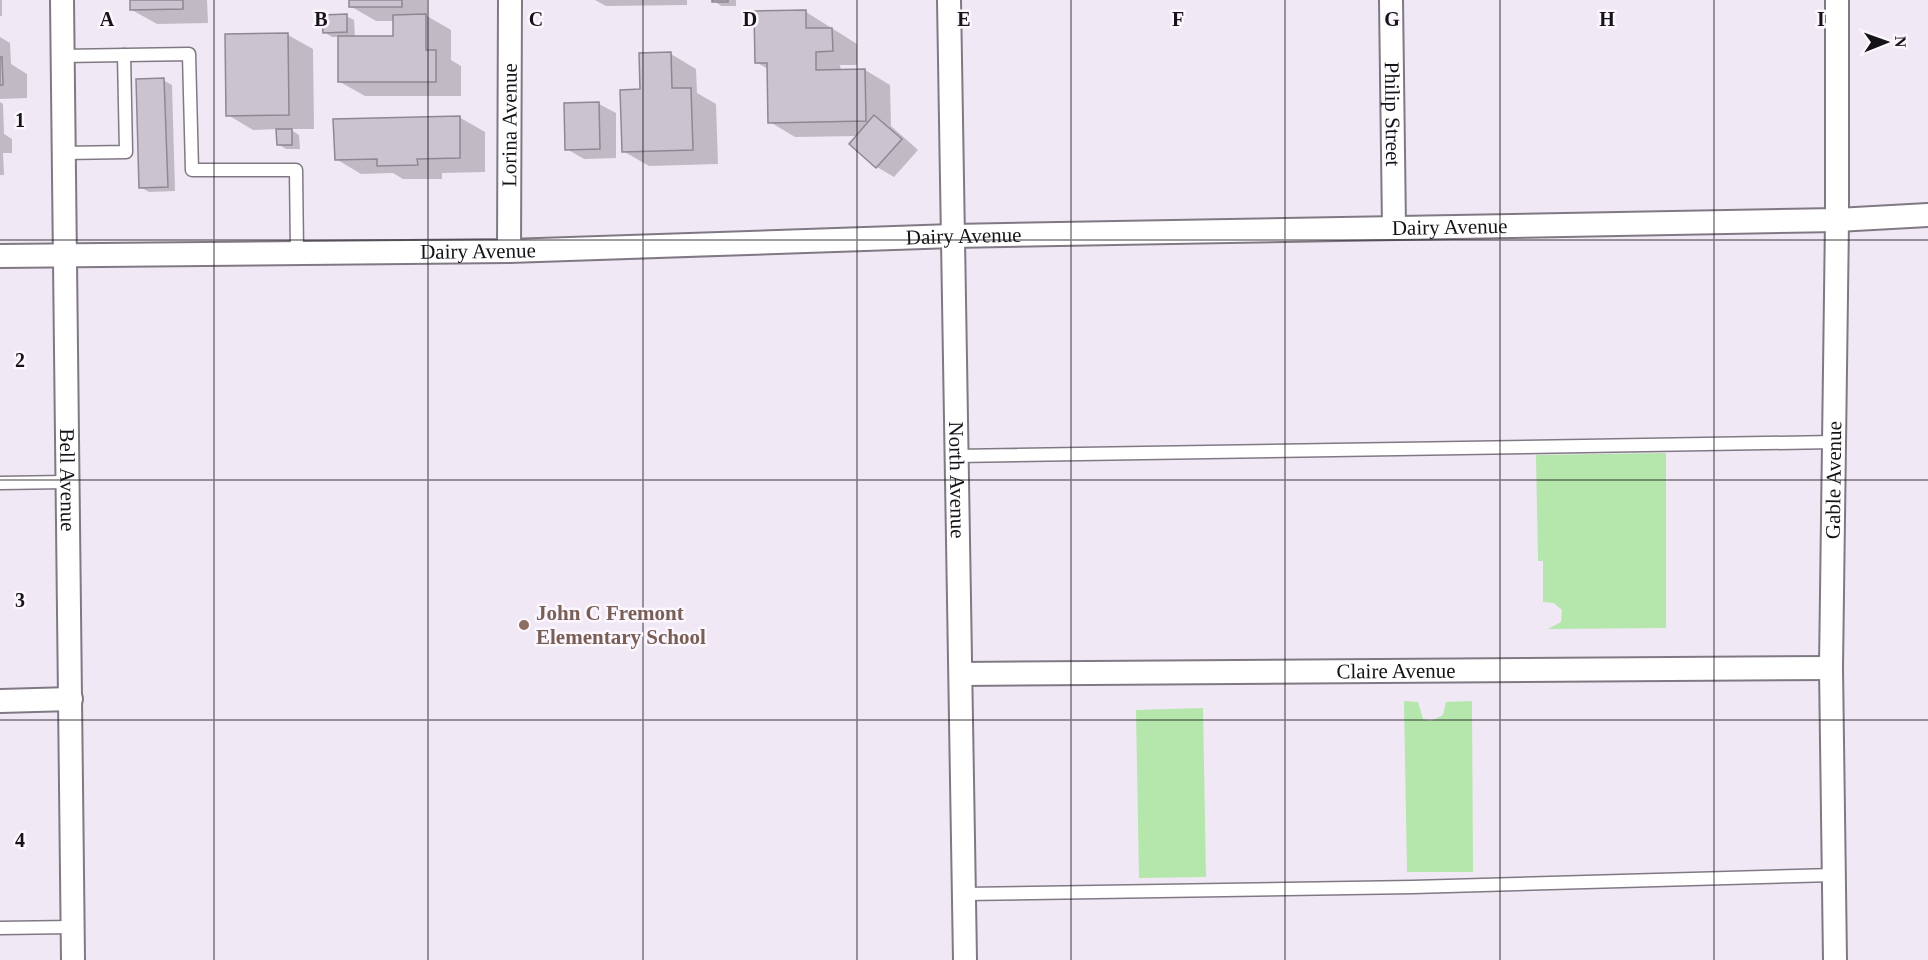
<svg xmlns="http://www.w3.org/2000/svg" width="1928" height="960" viewBox="0 0 1928 960" font-family="'Times New Roman',serif">
<style>
.green{fill:#b5e6ab}
.shadow{fill:#0003}
.building{fill:#cbc4d0;stroke:#8f8893;stroke-width:1.5}
.lines{fill:none;stroke-linecap:round;stroke-linejoin:round}
.lane-casing{stroke:#807984;stroke-width:15}
.street-casing{stroke:#807984;stroke-width:26}
.lane{stroke:#fff;stroke-width:12}
.street{stroke:#fff;stroke-width:22}
.grid{fill:none;stroke:#151317;stroke-width:1.5;stroke-opacity:0.55}
.education-dot{fill:#8d6e63;stroke:#fcf7ff;stroke-width:2}
.labels{text-anchor:middle;stroke-width:5;stroke-linejoin:round;paint-order:stroke}
.street-label{font-size:21px;fill:#151317;stroke:#fcf7ff}
.education-label{font-size:21px;font-weight:bold;fill:#785e54;stroke:#fcf7ff;text-anchor:start}
.grid-label{font-size:20px;text-anchor:middle;font-weight:bold;fill:#151317;stroke:#fcf7ff;stroke-width:5;stroke-linejoin:round;paint-order:stroke}
</style>
<rect width="100%" height="100%" fill="#f0e9f5"/>
<g class="green">
<path d="M1666,453V628L1548,629L1561,622L1562,610L1554,603L1543,602V561H1538L1536,455Z"/>
<path d="M1404,701L1418,702L1423,719L1431,721L1443,715L1446,702L1472,701L1473,872H1407Z"/>
<path d="M1203,708L1206,877L1139,878L1136,710Z"/>
</g>
<g class="shadow">
<rect x="0" y="0" width="2" height="16"/>
<path d="M132,0H207L208,23L157,24L132,10Z"/>
<path d="M350,0H427V16L451,30V60L461,66V96H365L340,82V37H332L324,32L346,16L354,20L355,37H395V21H376L350,6Z"/>
<path d="M595,0H687V5L606,6Z"/>
<path d="M713,0H736V6H721Z"/>
<path d="M806,12L857,44V65H840L841,71L865,70L890,85L891,126L918,150L894,177L877,167L858,136L795,137L770,122L768,69L756,62Z"/>
<path d="M288,35L313,49L314,129H290L299,135L300,149H286L278,144V129L253,130L228,115Z"/>
<path d="M0,37L10,43L11,64L27,74V98L0,99Z"/>
<path d="M671,54L696,69L697,93L716,104L718,164L649,166L623,151L641,91Z"/>
<path d="M163,80L172,85L175,191L149,192L140,187Z"/>
<path d="M0,102L3,104L4,134L12,139V153H3L4,175H0Z"/>
<path d="M599,104L616,113V158L584,159L567,149Z"/>
<path d="M459,117L485,132V172L442,173V179H403L393,173L361,174L336,159Z"/>
</g>
<g class="building">
<path d="M130,0H183V9L130,10Z"/>
<rect x="349" y="0" width="53" height="7"/>
<rect x="712" y="0" width="16" height="2"/>
<path d="M806,10V28H832L833,51L816,52V70L865,69L866,121L768,123L767,63H755L754,11Z"/>
<path d="M347,14V32L323,33L322,15Z"/>
<path d="M426,14V50H436V82H338V36H393V15Z"/>
<path d="M288,33L289,115L226,116L225,34Z"/>
<path d="M671,52L672,88H691L693,150L622,152L620,90L640,89L639,53Z"/>
<path d="M0,57H2L3,85H0Z"/>
<path d="M164,78L168,187L139,188L136,79Z"/>
<path d="M599,102L600,149L565,150L564,103Z"/>
<path d="M874,115L902,139L876,168L849,144Z"/>
<path d="M460,116V158L417,159L418,165L377,166V159L335,160L333,119Z"/>
<path d="M276,129H292V145H277Z"/>
</g>
<g class="lines">
<defs>
<g id="lane">
<path d="M63,56L189,54L192,170H296L297,253"/>
<path d="M64,153L126,152L124,55"/>
<path d="M957,456L1834,442"/>
<path d="M0,483L66,482"/>
<path d="M964,894L1413,887L1834,875"/>
<path d="M0,928L72,927"/>
</g>
<g id="street">
<path id="s1" d="M62,0L73,960"/>
<path id="s2" d="M949,0L965,960"/>
<path id="s3" d="M1391,0L1394,227"/>
<path id="s4" d="M509,251L510,0"/>
<path id="s5" d="M0,256L509,251L953,236L1837,220L1928,215"/>
<path id="s6" d="M961,674L1831,668"/>
<path d="M0,701L71,699"/>
<path id="s7" d="M1835,960L1831,668L1837,220V0"/>
</g>
</defs>
<use href="#lane" class="lane-casing"/>
<use href="#street" class="street-casing"/>
<use href="#lane" class="lane"/>
<use href="#street" class="street"/>
</g>
<path class="grid" d="M214,0V960M428,0V960M643,0V960M857,0V960M1071,0V960M1285,0V960M1500,0V960M1714,0V960M0,240H1928M0,480H1928M0,720H1928"/>
<circle class="education-dot" cx="524" cy="625" r="6"/>
<g class="labels">
<g class="street-label">
<text dy="7" stroke="none"><textPath href="#s3" startOffset="114">Philip Street</textPath></text>
<text dy="7" stroke="none"><textPath href="#s4" startOffset="126">Lorina Avenue</textPath></text>
<text dy="7" stroke="none"><textPath href="#s5" startOffset="1450">Dairy Avenue</textPath></text>
<text dy="7" stroke="none"><textPath href="#s5" startOffset="964">Dairy Avenue</textPath></text>
<text dy="7" stroke="none"><textPath href="#s5" startOffset="478">Dairy Avenue</textPath></text>
<text dy="7" stroke="none"><textPath href="#s1" startOffset="480">Bell Avenue</textPath></text>
<text dy="7" stroke="none"><textPath href="#s2" startOffset="480">North Avenue</textPath></text>
<text dy="7" stroke="none"><textPath href="#s7" startOffset="480">Gable Avenue</textPath></text>
<text dy="7" stroke="none"><textPath href="#s6" startOffset="435">Claire Avenue</textPath></text>
</g>
<g class="education-label">
<text x="536" y="620">John C Fremont<tspan x="536" dy="24">Elementary School</tspan></text>
</g>
</g>
<g class="grid-label">
<text x="107" y="26">A</text>
<text x="321" y="26">B</text>
<text x="536" y="26">C</text>
<text x="750" y="26">D</text>
<text x="964" y="26">E</text>
<text x="1178" y="26">F</text>
<text x="1392" y="26">G</text>
<text x="1607" y="26">H</text>
<text x="1821" y="26">I</text>
<text x="20" y="127">1</text>
<text x="20" y="367">2</text>
<text x="20" y="607">3</text>
<text x="20" y="847">4</text>
</g>
<g transform="translate(1886 42) rotate(89)" stroke="#fcf7ff" stroke-width="4.5" paint-order="stroke">
<path d="M0-4.5L10 22L0 15L-10 22Z" fill="#151317"/>
<text y="-9" font-size="16" font-weight="bold" text-anchor="middle" fill="#151317">N</text>
</g>
</svg>
